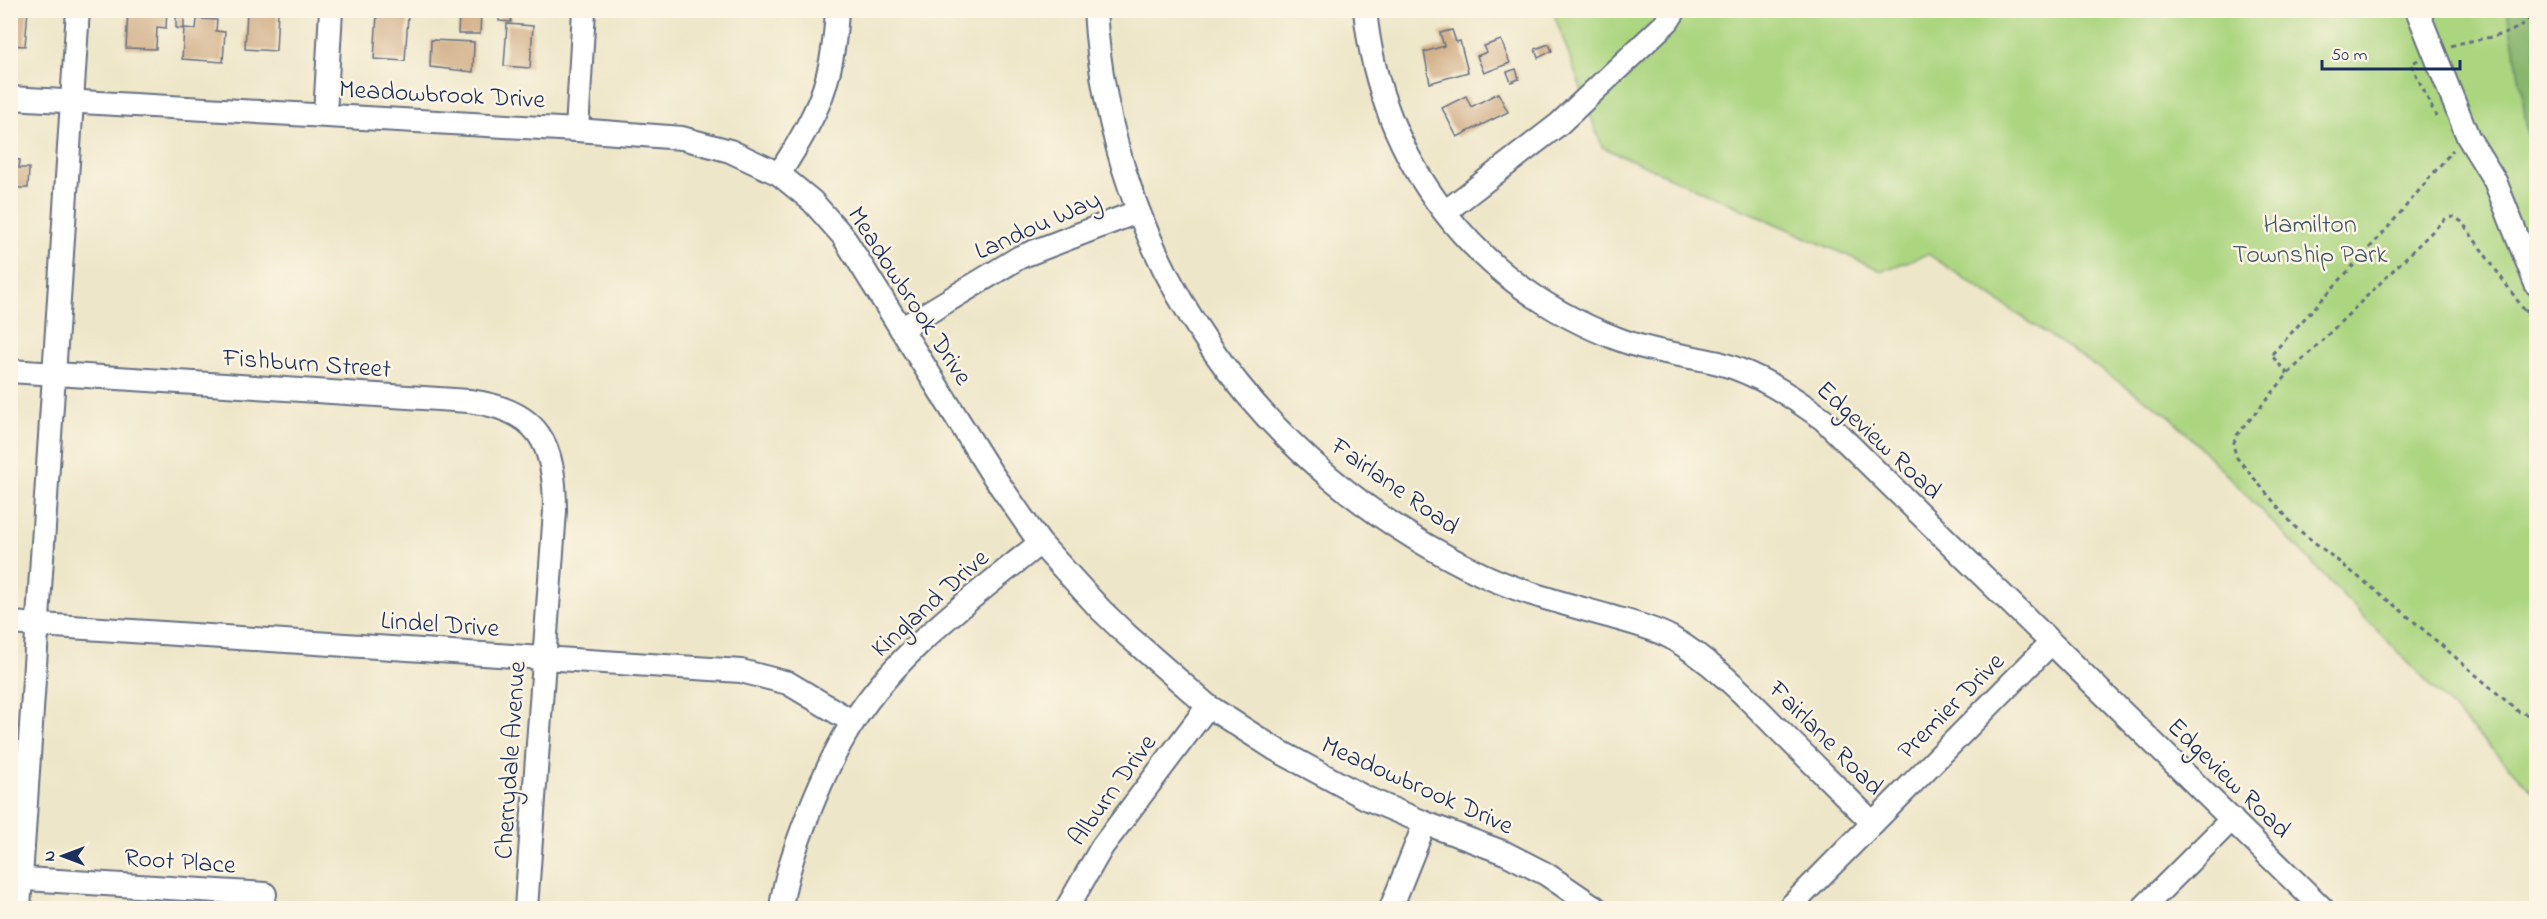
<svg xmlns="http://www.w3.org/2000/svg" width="2547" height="919" viewBox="0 0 2547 919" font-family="'Indie Flower',sans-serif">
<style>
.green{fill:#acd580;stroke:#64826f;stroke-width:1.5}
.forest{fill:#89b66e;stroke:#527266;stroke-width:1.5}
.building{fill:#cea980}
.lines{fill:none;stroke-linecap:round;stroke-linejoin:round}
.minor-casing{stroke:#656f83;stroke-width:26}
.path{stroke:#656f83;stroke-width:3;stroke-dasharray:4.5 4.5;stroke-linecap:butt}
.minor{stroke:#fff;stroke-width:22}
.labels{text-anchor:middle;stroke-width:5;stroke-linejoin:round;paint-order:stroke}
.street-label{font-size:26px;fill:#1b2f5e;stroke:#fcf5e5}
.park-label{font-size:26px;fill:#3f5866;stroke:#fcf5e5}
</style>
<rect width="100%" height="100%" fill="#fcf5e5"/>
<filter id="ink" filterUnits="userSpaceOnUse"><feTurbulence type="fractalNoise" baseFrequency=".0167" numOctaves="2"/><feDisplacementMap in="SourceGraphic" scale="12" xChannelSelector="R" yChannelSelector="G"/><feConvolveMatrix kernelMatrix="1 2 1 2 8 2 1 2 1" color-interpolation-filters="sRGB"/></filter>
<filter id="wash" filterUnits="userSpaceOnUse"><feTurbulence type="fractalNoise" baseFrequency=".008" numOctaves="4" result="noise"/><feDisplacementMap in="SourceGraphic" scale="24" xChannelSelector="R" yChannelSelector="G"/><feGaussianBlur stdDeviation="1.35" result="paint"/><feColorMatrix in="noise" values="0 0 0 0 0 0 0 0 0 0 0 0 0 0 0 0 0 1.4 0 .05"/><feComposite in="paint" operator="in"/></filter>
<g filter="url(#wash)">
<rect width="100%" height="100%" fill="#eee6c8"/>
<path class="green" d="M1553,11H2507L2522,92L2536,205V795L2171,417L1928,254L1882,271L1602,147Z"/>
<path class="forest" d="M2507,11H2536V205L2522,92Z"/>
<g id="blocks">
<g class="building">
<path d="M10,10H28L25,46L10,45Z"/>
<path d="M128,10H167L166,28L157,27L156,49L126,48Z"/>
<path d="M247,10H278L276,51L245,49Z"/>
<path d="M500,10L512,11L511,22L499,21Z"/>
<path d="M459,13L481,14L480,34H458Z"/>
<path d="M377,14L408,16L405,61L374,59Z"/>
<path d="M176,17H184V29L176,28Z"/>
<path d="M197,19L217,20L216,31L225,32L223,62L182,59L184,28L196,29Z"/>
<path d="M507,24L533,26L530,68L504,66Z"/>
<path d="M1452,30L1456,42L1460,41L1468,72L1430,83L1424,52L1444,46L1440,33Z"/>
<path d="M431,40L474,42L473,72L430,67Z"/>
<path d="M1501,40L1510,63L1484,73L1477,56L1487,52L1484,46Z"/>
<path d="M1549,44L1552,51L1538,58L1535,49Z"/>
<path d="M1516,69L1519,79L1511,82L1507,72Z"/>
<path d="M1498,93L1508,112L1457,137L1442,108L1466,96L1471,107Z"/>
<path d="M10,159L20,160L19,168H29L28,188H16L15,201H10Z"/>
</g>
</g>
</g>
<g filter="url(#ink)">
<use href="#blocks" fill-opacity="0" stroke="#656f83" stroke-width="1.5"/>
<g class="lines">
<defs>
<g id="minor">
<path d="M1095,10C1110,260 1258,469 1483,575C1522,593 1566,604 1608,616C1629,622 1651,627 1670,637C1710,660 1743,693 1775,726C1808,758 1840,791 1873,823"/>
<path d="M1365,10C1380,161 1476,286 1618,339C1651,352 1686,355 1719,363C1759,374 1791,396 1823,419L2322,908"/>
<path d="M2417,10L2468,137L2495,181L2536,284"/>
<path d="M10,98L577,130L682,138L730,151L779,174L812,201L843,236L990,471L1040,543L1101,610L1127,635L1208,706L1275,749L1366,798L1425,823L1505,853L1546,874L1596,908"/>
<path d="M325,115L331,10"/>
<path d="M577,130L584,10"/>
<path d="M779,174C818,114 833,83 837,10"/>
<path d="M1445,212L1559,124L1668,21L1675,10"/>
<path d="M901,329L1020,257L1137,212"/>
<path d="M10,371L469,401C540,410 555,444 555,511L526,908"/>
<path d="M10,623L741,671L788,683L853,722"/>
<path d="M10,878L265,894"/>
<path d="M19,908L78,10"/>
<path d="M781,908C785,876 797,843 809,812C821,782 835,750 853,722C900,649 973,597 1040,543"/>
<path d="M1067,908L1102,847L1208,706"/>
<path d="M1391,908L1425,823"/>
<path d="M1789,908L2051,643"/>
<path d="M2143,908L2232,819"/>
</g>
</defs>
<use href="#minor" class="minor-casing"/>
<g class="path">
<path d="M2451,46C2479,36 2520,40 2533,10"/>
<path d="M2418,60L2411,64L2436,116"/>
<path d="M2525,312L2535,303"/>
<path d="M2536,334L2534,324L2462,222L2454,217L2446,218L2288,374L2237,435L2233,445L2237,458L2295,527L2404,613L2519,712L2529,715L2536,713"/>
<path d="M2288,374L2271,355L2385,231L2453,150"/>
</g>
<use href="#minor" class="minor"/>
</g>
</g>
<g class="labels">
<g class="street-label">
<text transform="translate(442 93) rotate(3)" y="9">Meadowbrook Drive</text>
<text transform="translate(1037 224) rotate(-24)" y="9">Landou Way</text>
<text transform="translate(911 295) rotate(57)" y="9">Meadowbrook Drive</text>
<text transform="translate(307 362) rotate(4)" y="9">Fishburn Street</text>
<text transform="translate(1880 439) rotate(43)" y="9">Edgeview Road</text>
<text transform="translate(1396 485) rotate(35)" y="9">Fairlane Road</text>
<text transform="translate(929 602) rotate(-42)" y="9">Kingland Drive</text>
<text transform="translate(440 623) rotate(4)" y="9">Lindel Drive</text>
<text transform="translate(1950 705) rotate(-45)" y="9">Premier Drive</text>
<text transform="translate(1827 737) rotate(45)" y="9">Fairlane Road</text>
<text transform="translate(509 760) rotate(-86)" y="9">Cherrydale Avenue</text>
<text transform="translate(2230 777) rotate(44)" y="9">Edgeview Road</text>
<text transform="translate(1418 784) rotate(24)" y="9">Meadowbrook Drive</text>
<text transform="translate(1111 789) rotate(-54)" y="9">Alburn Drive</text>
<text transform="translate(180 860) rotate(4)" y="9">Root Place</text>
</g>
<g class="park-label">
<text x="2310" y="232">Hamilton<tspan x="2310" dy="30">Township Park</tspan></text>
</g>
</g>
<rect width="2547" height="919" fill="none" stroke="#fcf5e5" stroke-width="36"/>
<g transform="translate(63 856) rotate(270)" stroke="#fcf5e5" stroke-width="4.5" paint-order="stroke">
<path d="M0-4.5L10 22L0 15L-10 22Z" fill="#1b2f5e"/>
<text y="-9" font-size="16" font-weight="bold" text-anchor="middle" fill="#1b2f5e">N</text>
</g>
<path d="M2322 60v9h138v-9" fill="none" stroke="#1b2f5e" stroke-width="3"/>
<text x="2331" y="60" font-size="18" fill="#1b2f5e" stroke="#fcf5e5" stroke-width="4.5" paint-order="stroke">50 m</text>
</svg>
